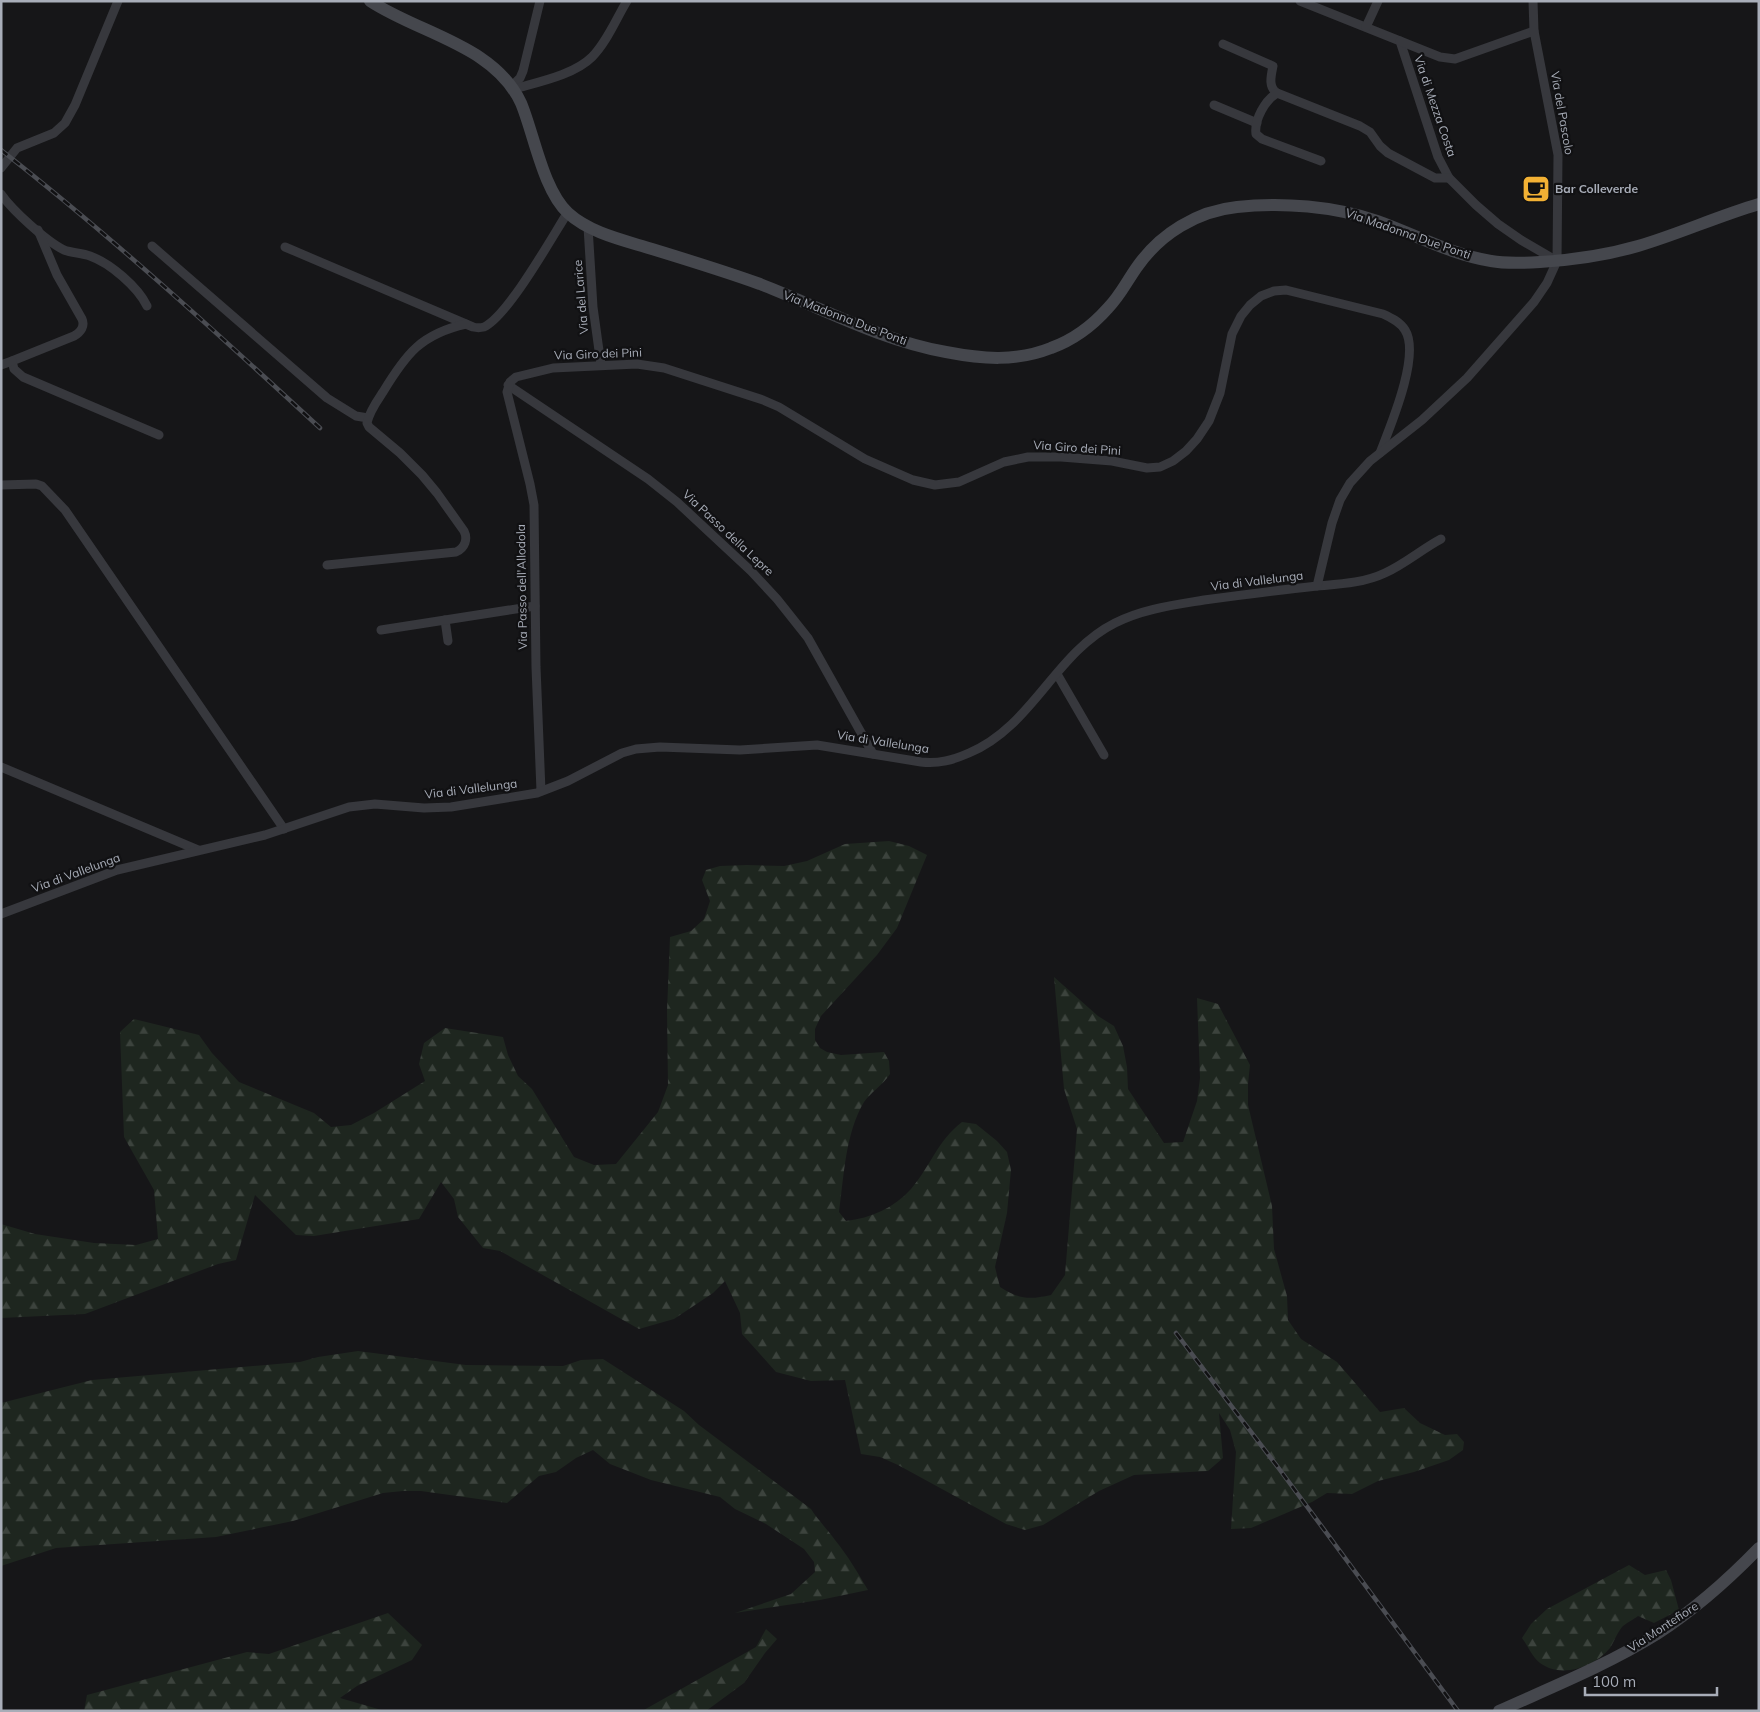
<svg xmlns="http://www.w3.org/2000/svg" width="1760" height="1712" viewBox="0 0 1760 1712" font-family="Mulish,sans-serif">
<style>
.forest{fill:url(#forest-firs)}
.lines{fill:none;stroke-linecap:round;stroke-linejoin:round}
.minor{stroke:#37383d;stroke-width:9}
.secondary{stroke:#45474d;stroke-width:12}
.rail-casing{stroke:#4a4c52;stroke-width:4.5}
.rail{stroke:#111113;stroke-width:2.5;stroke-dasharray:8;stroke-linecap:butt}
.labels{text-anchor:middle;stroke-width:4.5;stroke-linejoin:round;paint-order:stroke}
.street-label{font-size:12px;fill:#a8adb8;stroke:#111113}
.poi-label{font-size:12px;font-weight:bold;fill:#a8adb8;stroke:#111113;text-anchor:start}
</style>
<defs>
<pattern id="forest-firs" width="22" height="20" patternUnits="userSpaceOnUse" patternTransform="scale(1.25)"><rect width="22" height="20" fill="#1e261f"/><path d="M5 1l3.5 6h-7zM16 11l3.5 6h-7z" fill="#3c433d"/></pattern>
</defs>
<rect width="100%" height="100%" fill="#161618"/>
<g class="forest">
<path d="M889,841L909,846L927,855L897,928L877,955L821,1016L815,1029V1040L820,1048L827,1052L841,1055L884,1052L889,1061L890,1074C883,1085 870,1093 864,1102C845,1134 844,1177 839,1212L846,1221C871,1218 894,1208 911,1189C930,1167 938,1140 962,1122L976,1124L997,1141L1007,1152L1011,1170L1007,1213L995,1267L1000,1287C1019,1299 1029,1300 1051,1295L1065,1275L1077,1129L1064,1089L1054,977L1098,1016L1114,1026L1123,1046L1127,1067L1128,1089L1164,1143L1183,1142L1197,1101L1200,1078L1197,998L1218,1004L1250,1065L1248,1084V1105L1272,1206L1274,1249L1287,1296L1288,1320L1301,1339L1337,1362L1380,1412L1404,1408L1420,1423L1445,1435L1457,1434L1464,1442L1463,1450L1449,1460L1414,1472L1378,1481L1352,1494L1327,1493L1312,1502L1251,1528L1231,1529L1236,1452L1230,1430L1219,1413L1223,1458L1208,1471L1134,1475L1099,1491L1043,1525L1025,1530L1006,1524L898,1465L880,1457L861,1454L845,1380L811,1381L776,1372L742,1334L740,1313L725,1281L713,1293L674,1319L639,1329L500,1251L483,1248L458,1217L454,1199L441,1182L419,1219L314,1236L296,1235L255,1195L236,1260L218,1264L85,1314L1,1318V1224L35,1234L94,1243L136,1245L158,1239L154,1190L124,1137L120,1032L134,1019L199,1035L212,1053L239,1082L314,1113L331,1127L351,1125L374,1113L425,1081L419,1064L424,1043L445,1028L503,1037L508,1055L518,1076L532,1089L574,1157L594,1165L616,1164L658,1112L668,1085L667,1011L670,937L691,931L704,919L710,901L702,880L706,870L720,866L747,865L784,866L807,861L845,844Z"/>
<path d="M358,1351L466,1365L563,1366L581,1360L603,1359L684,1411L699,1425L811,1509C818,1520 827,1529 835,1540C848,1556 858,1573 868,1590L820,1600L735,1613L791,1594L815,1572L814,1562L804,1549L766,1524L735,1509L720,1497L651,1480L610,1464L593,1450L576,1458L556,1472L539,1476L507,1503L421,1491H403L383,1493L293,1521L216,1537L56,1548L1,1566V1403L92,1380L300,1362L318,1357Z"/>
<path d="M1629,1565L1645,1575L1666,1570L1671,1580L1679,1610L1654,1623L1638,1616C1633,1620 1626,1623 1622,1627C1617,1633 1614,1642 1610,1648C1594,1667 1562,1679 1540,1663C1532,1657 1528,1646 1522,1638L1531,1624L1547,1609Z"/>
<path d="M388,1613L422,1645L412,1660L357,1686L340,1698L385,1711H84L87,1695L247,1652L269,1654Z"/>
<path d="M766,1629L777,1639L765,1653L744,1683L706,1711H642L756,1647Z"/>
</g>
<g class="lines">
<g class="minor">
<path d="M1300,1L1400,41L1438,157L1449,178L1476,205L1498,224L1521,240L1557,261"/>
<path d="M1366,27L1378,1"/>
<path d="M1400,41L1440,57L1455,59L1534,31"/>
<path d="M1223,44L1273,66C1271,76 1268,87 1277,93"/>
<path d="M512,86L520,78L523,71L540,1"/>
<path d="M514,89C538,82 574,75 592,57C607,42 616,19 627,1"/>
<path d="M1214,105L1257,123"/>
<path d="M1321,161L1262,139L1256,134C1254,120 1265,100 1277,93L1360,126L1370,132L1380,146L1388,153L1435,178H1449"/>
<path d="M1,168L17,148L54,133L65,123L75,105L118,1"/>
<path d="M1,194C12,210 46,241 64,250C72,253 82,253 90,256C110,263 138,287 147,306"/>
<path d="M588,227L593,307L601,365"/>
<path d="M38,230L57,275L82,319C85,326 81,332 74,336L12,361L14,369L23,377L159,435"/>
<path d="M152,246L327,398L356,416L368,418"/>
<path d="M285,247L473,327C477,328 480,328 484,327C508,316 552,237 568,212"/>
<path d="M1,365L12,361"/>
<path d="M508,385L648,479L677,502L751,571L777,599L808,638L873,754"/>
<path d="M1,485L36,484L42,486L65,510L284,829"/>
<path d="M327,565L456,552C465,548 468,539 464,531L437,493L422,475L400,453L369,427L367,423C369,412 377,401 383,392C406,354 421,334 466,324"/>
<path d="M1317,586C1340,584 1364,583 1385,573C1405,564 1422,549 1441,539"/>
<path d="M445,620L448,641"/>
<path d="M381,630L535,606"/>
<path d="M1057,674L1104,755"/>
<path d="M1,767L198,850"/>
<path d="M541,791L536,667L534,505L530,484L507,392L510,382L516,377L553,368L637,364L664,368L763,400L779,407L865,459L913,480L935,485L959,482L1004,462L1028,457H1061L1112,461L1147,468L1160,467L1173,461L1186,451L1197,439L1209,421L1220,393L1232,334L1241,316L1250,305L1261,296L1274,291L1286,290L1383,314C1392,318 1400,322 1405,330C1421,355 1390,427 1380,453"/>
<path d="M1,914L117,870L265,835L349,807L375,804L424,808L451,807L537,793L568,781L622,753L636,749L660,747L740,750L817,745L921,762C939,764 953,760 969,753C1032,727 1055,653 1115,623C1142,609 1174,605 1204,600C1241,595 1279,590 1317,586L1332,523L1340,500L1350,483L1370,461L1422,420L1467,378L1534,302L1547,283L1557,261L1558,155L1534,31L1533,1"/>
</g>
<g class="secondary">
<path d="M370,1C420,34 494,45 521,103C534,134 543,190 568,213C590,233 623,240 652,249C688,260 724,271 760,284C822,308 880,340 946,352C982,359 1016,362 1051,348C1073,340 1093,325 1108,308C1120,296 1127,281 1137,267C1160,234 1197,211 1237,207C1282,202 1334,206 1377,221C1414,234 1452,255 1491,261C1507,264 1524,263 1540,262C1573,260 1607,255 1638,246C1679,234 1718,216 1759,204"/>
<path d="M1499,1711C1552,1687 1607,1665 1657,1634C1694,1610 1728,1580 1759,1548"/>
</g>
<defs>
<g id="rail">
<path d="M1,150C112,237 216,332 320,428"/>
<path d="M1176,1333L1280,1470L1458,1711"/>
</g>
</defs>
<use href="#rail" class="rail-casing"/>
<use href="#rail" class="rail"/>
</g>
<defs>
<symbol id="cafe-square" viewBox="-11 -11 22 22"><rect x="-9" y="-9" width="18" height="18" rx="4" fill="#f2b134" stroke="#111113"/><path d="M-5.5-4.5H6V0H3Q3 3.5 0 3.5H-2.5Q-5.5 3.5-5.5 0ZM3-3.2v2h1.7v-2ZM-6 4.5H4V6H-6Z" fill="#111"/></symbol>
</defs>
<g fill-rule="evenodd">
<use href="#cafe-square" x="1520" y="173" width="32" height="32"/>
</g>
<g class="labels">
<g class="street-label">
<text transform="translate(1435 106) rotate(71)" y="4">Via di Mezza Costa</text>
<text transform="translate(1562 113) rotate(80)" y="4">Via del Pascolo</text>
<text transform="translate(1408 234) rotate(19)" y="4">Via Madonna Due Ponti</text>
<text transform="translate(581 297) rotate(-95)" y="4">Via del Larice</text>
<text transform="translate(845 318) rotate(21)" y="4">Via Madonna Due Ponti</text>
<text transform="translate(598 354) rotate(-2)" y="4">Via Giro dei Pini</text>
<text transform="translate(1077 448) rotate(4)" y="4">Via Giro dei Pini</text>
<text transform="translate(728 533) rotate(43)" y="4">Via Passo della Lepre</text>
<text transform="translate(1257 581) rotate(-7)" y="4">Via di Vallelunga</text>
<text transform="translate(522 587) rotate(-91)" y="4">Via Passo dell'Allodola</text>
<text transform="translate(883 742) rotate(9)" y="4">Via di Vallelunga</text>
<text transform="translate(471 789) rotate(-7)" y="4">Via di Vallelunga</text>
<text transform="translate(76 873) rotate(-20)" y="4">Via di Vallelunga</text>
<text transform="translate(1663 1627) rotate(-33)" y="4">Via Montefiore</text>
</g>
<g class="poi-label">
<text x="1555" y="193">Bar Colleverde</text>
</g>
</g>
<rect width="1760" height="1712" fill="none" stroke="#a8adb8" stroke-width="5"/>
<path d="M1585 1687v8h132v-8" fill="none" stroke="#a8adb8" stroke-width="2.5"/>
<text x="1592" y="1687" font-size="15" fill="#a8adb8" stroke="#111113" stroke-width="4" paint-order="stroke">100 m</text>
</svg>
